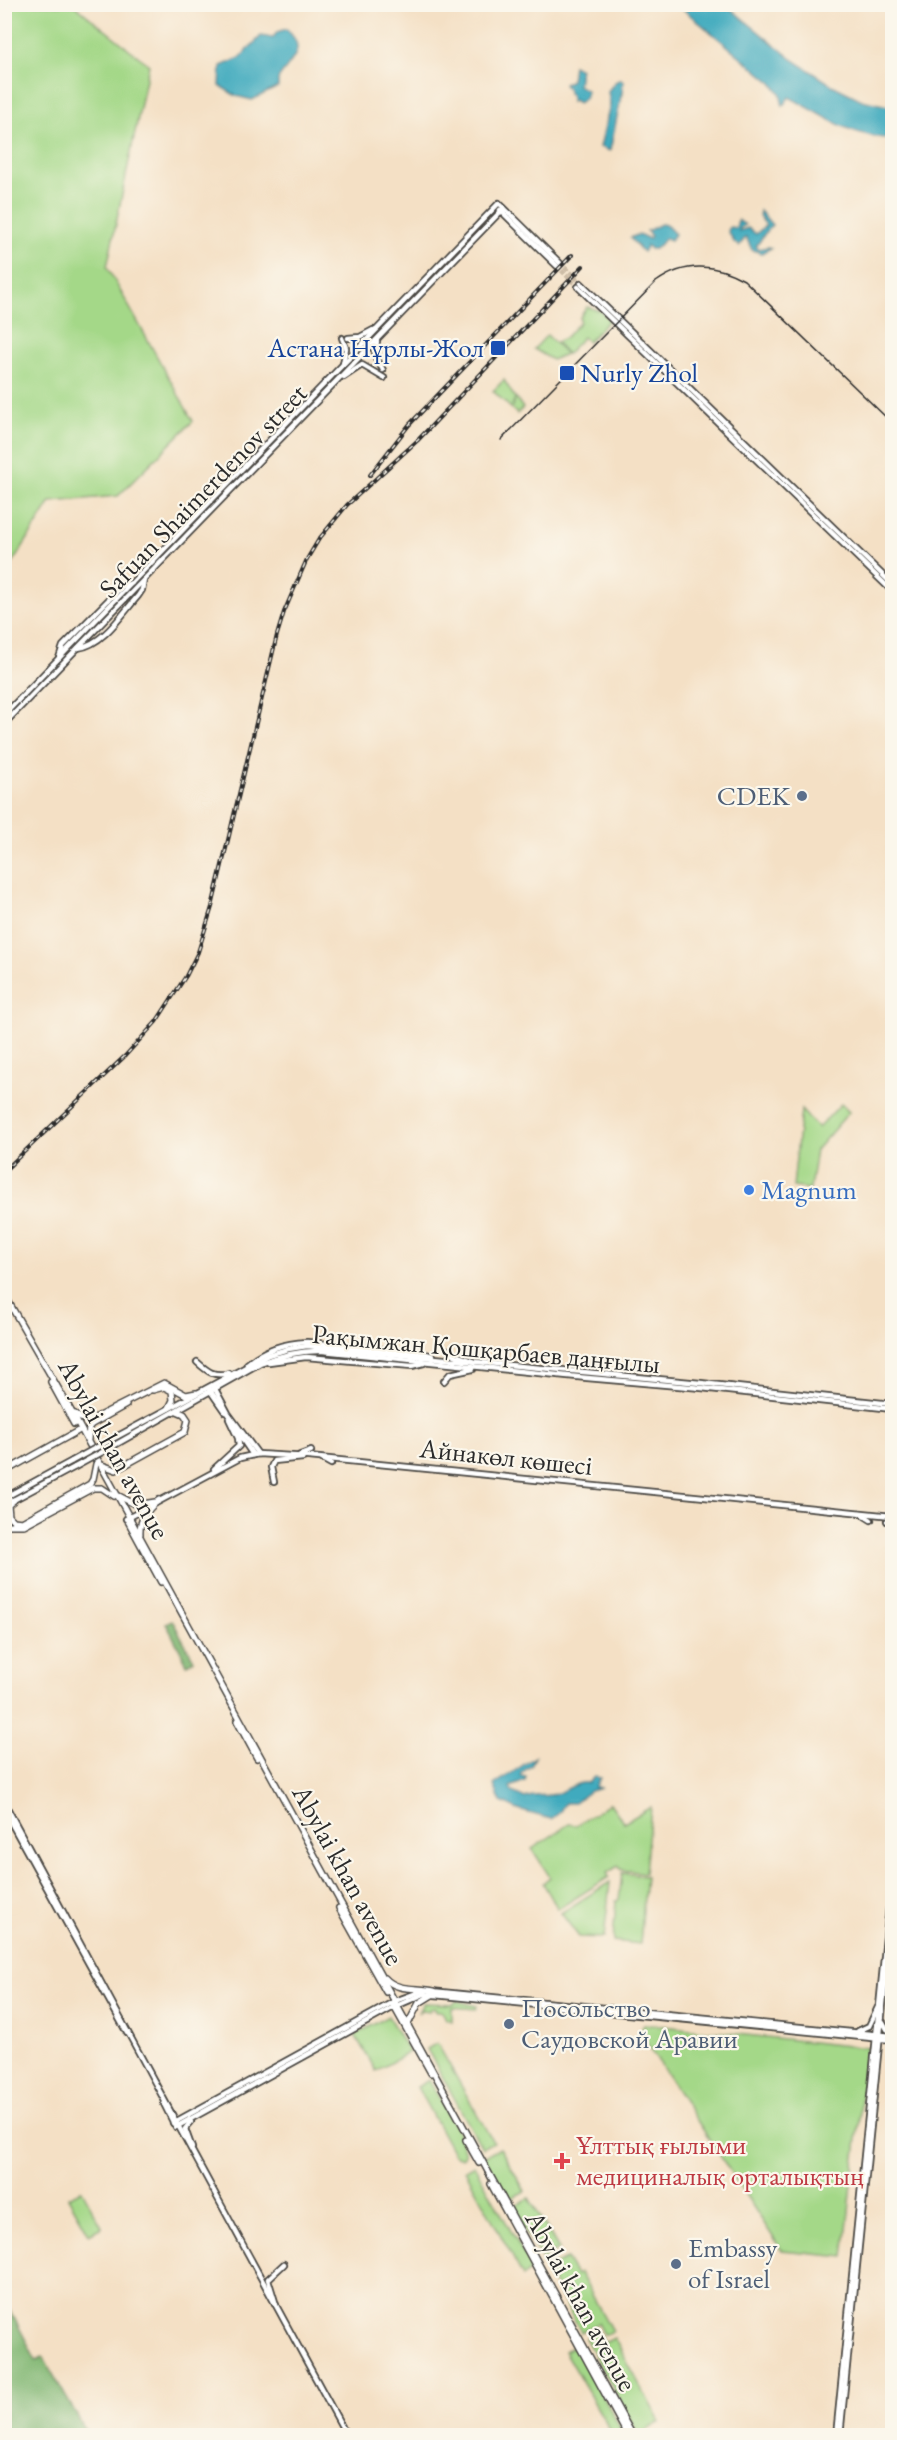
<svg xmlns="http://www.w3.org/2000/svg" width="897" height="2440" viewBox="0 0 897 2440" font-family="'EB Garamond',serif">
<style>
.green{fill:#a4d888;stroke:#68825a;stroke-width:1.5}
.forest{fill:#83b874;stroke:#577250;stroke-width:1.5}
.water{fill:#3faabe;stroke:#356a74;stroke-width:1.5}
.lines{fill:none;stroke-linecap:round;stroke-linejoin:round}
.secondary-tunnel{stroke:#ccbca6;stroke-width:4.5;stroke-dasharray:4.5 2;stroke-linecap:butt}
.secondary-casing{stroke:#494642;stroke-width:8}
.primary-casing{stroke:#494642;stroke-width:8}
.secondary{stroke:#fff;stroke-width:4.5}
.primary{stroke:#fff;stroke-width:5}
.tram{stroke:#2b2b2b;stroke-width:1.5}
.rail-casing{stroke:#2b2b2b;stroke-width:4}
.rail{stroke:#fbf7ec;stroke-width:1.5;stroke-dasharray:4.5;stroke-linecap:butt}
.secondary-bridge-casing{stroke:#494642;stroke-width:8;stroke-linecap:butt}
.secondary-bridge{stroke:#fff;stroke-width:4.5}
.transit-dot{fill:#1a4fb4;stroke:#fbf7ec;stroke-width:2}
.service-dot{fill:#5c6f8a;stroke:#fbf7ec;stroke-width:2}
.shop-dot{fill:#3f7fe0;stroke:#fbf7ec;stroke-width:2}
.health-dot{fill:#e0444e;stroke:#fbf7ec;stroke-width:2}
.labels{text-anchor:middle;stroke-width:4.5;stroke-linejoin:round;paint-order:stroke}
.transit-label{font-size:27px;fill:#164399;stroke:#fbf7ec;text-anchor:end}
.street-label{font-size:27px;fill:#2b2b2b;stroke:#fbf7ec}
.service-label{font-size:27px;fill:#4e5e75;stroke:#fbf7ec;text-anchor:start}
.shop-label{font-size:27px;fill:#366cbe;stroke:#fbf7ec;text-anchor:start}
.health-label{font-size:27px;fill:#be3a42;stroke:#fbf7ec;text-anchor:start}
</style>
<rect width="100%" height="100%" fill="#fbf7ec"/>
<filter id="ink" filterUnits="userSpaceOnUse"><feTurbulence type="fractalNoise" baseFrequency=".0167" numOctaves="2"/><feDisplacementMap in="SourceGraphic" scale="12" xChannelSelector="R" yChannelSelector="G"/><feConvolveMatrix kernelMatrix="1 2 1 2 8 2 1 2 1" color-interpolation-filters="sRGB"/></filter>
<filter id="wash" filterUnits="userSpaceOnUse"><feTurbulence type="fractalNoise" baseFrequency=".008" numOctaves="4" result="noise"/><feDisplacementMap in="SourceGraphic" scale="24" xChannelSelector="R" yChannelSelector="G"/><feGaussianBlur stdDeviation="1.35" result="paint"/><feColorMatrix in="noise" values="0 0 0 0 0 0 0 0 0 0 0 0 0 0 0 0 0 1.4 0 .05"/><feComposite in="paint" operator="in"/></filter>
<g filter="url(#wash)">
<rect width="100%" height="100%" fill="#f4e0c5"/>
<g class="green">
<path d="M5,4L74,5L149,65L107,267L193,421L118,496L51,502L5,575Z"/>
<path d="M587,307L601,311L609,320L588,342L583,337L567,354L556,342L565,338L580,322V317Z"/>
<path d="M547,335L566,354L552,360L534,349Z"/>
<path d="M504,380L515,398L512,407L516,398L523,408L517,414L493,391Z"/>
<path d="M841,1104L849,1112L816,1150L810,1189L793,1187L801,1110L818,1128Z"/>
<path d="M610,1803L624,1823L651,1807L645,1873L622,1870L618,1866L607,1873L609,1877L558,1909L543,1883L550,1877L532,1849L569,1824L577,1825Z"/>
<path d="M622,1873L646,1876L640,1944L613,1941L616,1901L619,1900Z"/>
<path d="M610,1882L604,1938L579,1937L561,1913Z"/>
<path d="M457,2001L477,2006L476,2009L452,2007V2021L446,2019L442,2011H436L435,2008L430,2009V2011L421,2010L418,2013L423,2003L452,2004Z"/>
<path d="M388,2016L409,2052L376,2071L355,2035Z"/>
<path d="M644,2024L867,2048L844,2257L782,2251L640,2033Z"/>
<path d="M437,2043L493,2142L482,2148L427,2049Z"/>
<path d="M429,2080L456,2127L465,2152L462,2158L454,2155L417,2087Z"/>
<path d="M500,2148L525,2191L508,2200L484,2157Z"/>
<path d="M474,2165L530,2265V2271L523,2276L465,2170Z"/>
<path d="M82,2190L102,2227L89,2234L68,2197Z"/>
<path d="M529,2198L559,2249L542,2259L511,2208Z"/>
<path d="M566,2259L576,2275L580,2273L612,2331L604,2335L598,2323L581,2332L546,2269Z"/>
<path d="M597,2331L604,2343L614,2338L660,2422L639,2435L585,2338Z"/>
<path d="M573,2346L577,2348L624,2435H613L564,2351Z"/>
</g>
<g class="forest">
<path d="M172,1620L194,1660L187,1664L166,1623Z"/>
<path d="M5,2300L36,2360L43,2357L88,2435H5Z"/>
</g>
<g class="water">
<path d="M678,5H726L792,59L832,85L862,100L892,107V139C844,134 829,118 789,97L783,106L780,93L772,83Z"/>
<path d="M286,29C309,49 291,60 278,79V87L252,100L236,96L220,86L221,66L240,58L261,36L273,38L277,32Z"/>
<path d="M573,65L580,69L578,85L587,91L585,98L578,103L574,100L571,102V96L564,84L571,80Z"/>
<path d="M621,79L624,83L622,86L623,88L610,151L600,147L610,105L608,91L615,82Z"/>
<path d="M760,211L772,225C766,230 762,239 756,246L758,249L768,247L771,248L762,253L752,250L746,237L739,246L734,242L728,231L730,227L736,228L738,220L745,225L740,228L739,231L748,228L756,234L766,225L759,216Z"/>
<path d="M661,224L666,225L675,234L671,240L666,238L655,249H650L647,245L643,252L630,238L639,234L649,239L651,236L647,231Z"/>
<path d="M535,1757L531,1766L521,1773V1776L526,1777L525,1781L510,1787L512,1792L525,1798C536,1794 545,1797 555,1794C567,1791 576,1781 588,1783L594,1777L600,1778L595,1787L601,1788L590,1791L574,1803H565L559,1813L551,1819L518,1810L501,1802L494,1785Z"/>
</g>
</g>
<g filter="url(#ink)">
<g class="lines">
<g class="secondary-tunnel">
<path d="M560,263L581,283"/>
<path d="M557,266L578,287"/>
</g>
<defs>
<g id="secondary">
<path d="M500,210L557,266"/>
<path d="M581,283L892,584"/>
<path d="M578,287L892,591"/>
<path d="M342,338L346,348L343,364"/>
<path d="M348,338L360,337L373,330"/>
<path d="M377,341L375,356L383,370"/>
<path d="M344,377L362,365L384,378"/>
<path d="M78,648C103,645 122,614 138,596L142,590L144,580"/>
<path d="M59,658L63,646L122,586L132,583"/>
<path d="M4,715L499,203L560,263"/>
<path d="M4,724L504,208"/>
<path d="M448,1350L455,1355L473,1361"/>
<path d="M197,1362C208,1372 214,1377 229,1373"/>
<path d="M269,1362L306,1357L412,1366L424,1363"/>
<path d="M247,1364C264,1349 285,1343 307,1342L426,1354L433,1356"/>
<path d="M444,1381L450,1374L473,1369"/>
<path d="M214,1387L228,1413L258,1454"/>
<path d="M209,1389L225,1412"/>
<path d="M234,1427L253,1455"/>
<path d="M103,1444L268,1355L288,1349L307,1346L701,1383L892,1404"/>
<path d="M106,1450L260,1363C281,1355 300,1350 323,1351L587,1378L701,1388L892,1409"/>
<path d="M300,1455L311,1451"/>
<path d="M322,1459L331,1464"/>
<path d="M214,1469L239,1446L238,1438L229,1419"/>
<path d="M274,1482L271,1467L274,1461L303,1458"/>
<path d="M4,1498L72,1461"/>
<path d="M4,1505L75,1467"/>
<path d="M860,1513L871,1520"/>
<path d="M126,1519L240,1458L258,1454L309,1457L892,1516"/>
<path d="M887,1521L892,1519"/>
<path d="M4,1802C118,2014 231,2225 347,2436"/>
<path d="M4,1810L127,2033"/>
<path d="M431,1991L892,2036"/>
<path d="M883,2022L887,2029L892,2032"/>
<path d="M858,2031L869,2026L878,2007"/>
<path d="M164,2104L174,2124"/>
<path d="M191,2122L185,2129L192,2148"/>
<path d="M173,2123L395,2001L422,1991"/>
<path d="M176,2127L394,2007L424,1994L892,2040"/>
<path d="M276,2305L268,2279L284,2264"/>
<path d="M836,2436L892,1877"/>
<path d="M840,2436L892,1914"/>
</g>
<g id="primary">
<path d="M4,1294L70,1409L633,2436"/>
<path d="M51,1382L74,1424"/>
<path d="M153,1390L164,1387L172,1391L173,1400L169,1408"/>
<path d="M75,1414L80,1418L89,1421L164,1383L186,1395L196,1393"/>
<path d="M88,1440L89,1427L92,1424L126,1405"/>
<path d="M102,1465L116,1470L185,1432L188,1420L184,1414L177,1411"/>
<path d="M4,1472L78,1431"/>
<path d="M4,1494L10,1495"/>
<path d="M119,1496L136,1505L155,1502"/>
<path d="M14,1500L8,1505L9,1516L14,1521L22,1522L90,1484L93,1479L96,1464"/>
<path d="M128,1521L161,1582"/>
<path d="M4,1525H24L93,1488H102L114,1496"/>
<path d="M140,1534C139,1519 148,1509 159,1500"/>
<path d="M237,1721L257,1758"/>
<path d="M339,1908L386,1992"/>
<path d="M385,1978C397,1992 419,1987 434,1991"/>
<path d="M392,2003L431,2073"/>
<path d="M408,2024L419,2003L432,1995"/>
<path d="M466,2140L479,2163"/>
<path d="M491,2184L628,2436"/>
</g>
</defs>
<use href="#secondary" class="secondary-casing"/>
<use href="#primary" class="primary-casing"/>
<use href="#secondary" class="secondary"/>
<use href="#primary" class="primary"/>
<path class="tram" d="M501,440L656,282C685,261 714,263 744,280L892,423"/>
<defs>
<g id="rail">
<path d="M370,475L409,425L572,255"/>
<path d="M4,1171L125,1056L156,1022L186,976L198,952L212,907L277,635L284,612L307,559L319,539L347,505L418,440L583,266"/>
</g>
</defs>
<use href="#rail" class="rail-casing"/>
<use href="#rail" class="rail"/>
<defs>
<g id="secondary-bridge">
<path d="M72,1461L103,1444"/>
<path d="M75,1467L106,1450"/>
</g>
</defs>
<use href="#secondary-bridge" class="secondary-bridge-casing"/>
<use href="#secondary-bridge" class="secondary-bridge"/>
</g>
</g>
<g class="transit-dot">
<rect x="490" y="340" width="16" height="16" rx="3"/>
<rect x="559" y="365" width="16" height="16" rx="3"/>
</g>
<g class="service-dot">
<circle cx="802" cy="796" r="6"/>
<circle cx="509" cy="2024" r="6"/>
<circle cx="676" cy="2264" r="6"/>
</g>
<circle class="shop-dot" cx="749" cy="1190" r="6"/>
<path class="health-dot" d="M559 2152h6v6h6v6h-6v6h-6v-6h-6v-6h6z"/>
<g class="labels">
<g class="transit-label">
<text x="484" y="357">Астана Нұрлы-Жол</text>
<text x="580" y="382" text-anchor="start">Nurly Zhol</text>
</g>
<g class="street-label">
<text transform="translate(203 491) rotate(-46)" y="9">Safuan Shaimerdenov street</text>
<text transform="translate(486 1349) rotate(5)" y="9">Рақымжан Қошқарбаев даңғылы</text>
<text transform="translate(114 1449) rotate(61)" y="9">Abylai khan avenue</text>
<text transform="translate(506 1457) rotate(6)" y="9">Айнакөл көшесі</text>
<text transform="translate(348 1875) rotate(61)" y="9">Abylai khan avenue</text>
<text transform="translate(581 2301) rotate(61)" y="9">Abylai khan avenue</text>
</g>
<g class="service-label">
<text x="790" y="805" text-anchor="end">CDEK</text>
<text x="521" y="2017">Посольство<tspan x="521" dy="31">Саудовской Аравии</tspan></text>
<text x="688" y="2257">Embassy<tspan x="688" dy="31">of Israel</tspan></text>
</g>
<g class="shop-label">
<text x="761" y="1199">Magnum</text>
</g>
<g class="health-label">
<text x="576" y="2154">Ұлттық ғылыми<tspan x="576" dy="31">медициналық орталықтың</tspan></text>
</g>
</g>
<rect width="897" height="2440" fill="none" stroke="#fbf7ec" stroke-width="24"/>
</svg>
